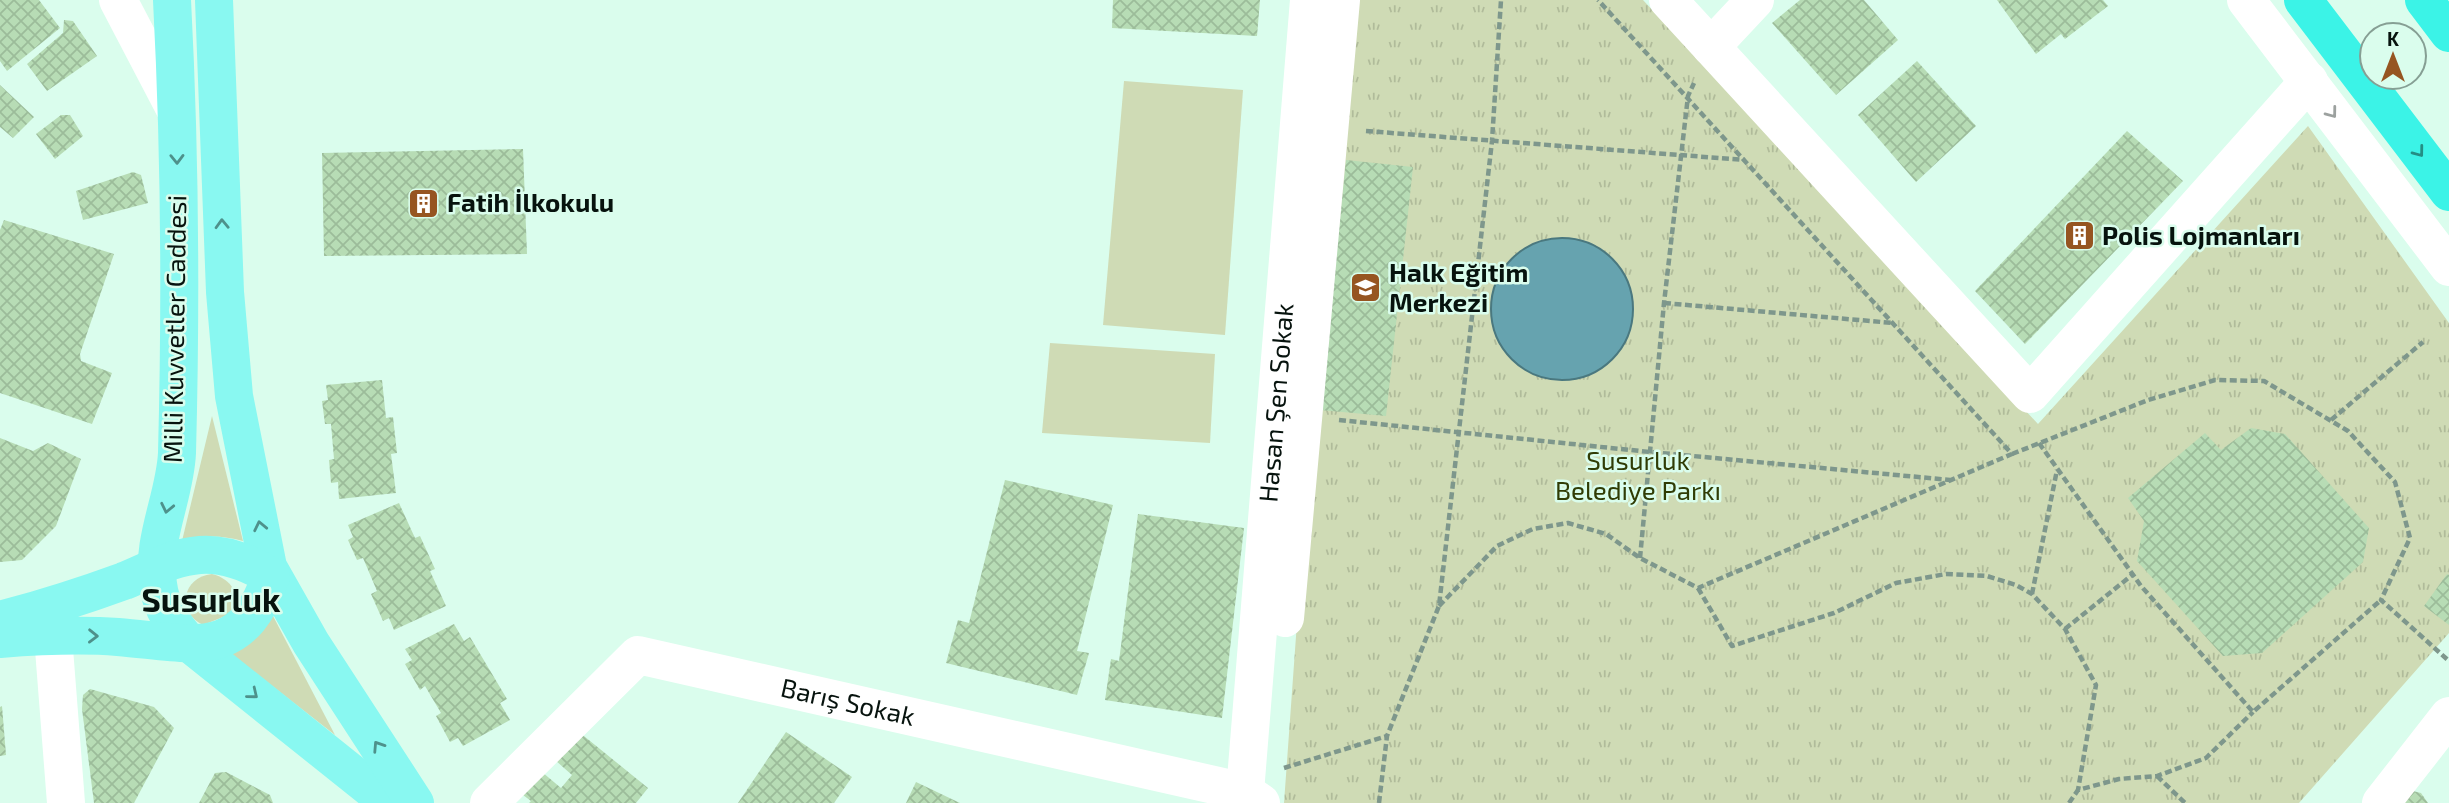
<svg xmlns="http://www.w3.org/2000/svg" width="2449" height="803" viewBox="0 0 2449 803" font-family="'Exo 2',sans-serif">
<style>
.grass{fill:#cfdbb5}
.park{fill:url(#park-tufts)}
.water{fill:#66a3af;stroke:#4a787f;stroke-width:2}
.building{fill:url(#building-cross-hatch)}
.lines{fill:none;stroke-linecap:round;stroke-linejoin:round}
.path{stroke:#7e978c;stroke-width:4.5;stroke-dasharray:7 3.5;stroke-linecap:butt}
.minor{stroke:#fff;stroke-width:38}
.major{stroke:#89f8f1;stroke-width:38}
.highway{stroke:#3bf3e7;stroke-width:38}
.oneway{stroke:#9ca19f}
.oneway2{stroke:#248e85}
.oneway3{stroke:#4e918b}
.labels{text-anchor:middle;stroke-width:5;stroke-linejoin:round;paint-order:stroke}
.poi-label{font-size:26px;font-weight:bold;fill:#07130e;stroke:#dafded;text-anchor:start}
.street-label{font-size:26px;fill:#07130e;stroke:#dafded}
.park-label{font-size:26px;fill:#303c05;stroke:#dafded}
.district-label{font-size:33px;font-weight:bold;fill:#07130e;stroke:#dafded}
</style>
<defs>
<pattern id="park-tufts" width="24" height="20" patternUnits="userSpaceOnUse" patternTransform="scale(1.75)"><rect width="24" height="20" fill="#cfdbb5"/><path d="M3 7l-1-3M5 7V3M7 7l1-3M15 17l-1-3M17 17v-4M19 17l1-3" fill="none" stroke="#b0bb9a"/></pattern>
<pattern id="building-cross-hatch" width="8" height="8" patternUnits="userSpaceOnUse" patternTransform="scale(1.75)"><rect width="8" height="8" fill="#b7dcb5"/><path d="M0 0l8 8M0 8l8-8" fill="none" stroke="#9cbc9a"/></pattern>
</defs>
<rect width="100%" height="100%" fill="#dafded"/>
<g class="grass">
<path d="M1124,81L1243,90L1225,335L1103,325Z"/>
<path d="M1050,343L1215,354L1210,443L1042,433Z"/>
<path d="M212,416L243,541C221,535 204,535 182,541Z"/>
<path d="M212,574C232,579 241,595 233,613L203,625C176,612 182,577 212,574Z"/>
<path d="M272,614L335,735L226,650Z"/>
</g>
<path class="park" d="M1355,0H1643L2038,424L2308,126L2449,323V633L2299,803H1284L1311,428Z"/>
<circle class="water" cx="1562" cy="309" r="71"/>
<g class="building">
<path d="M0,0H39L60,28L7,71L0,61Z"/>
<path d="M1113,0H1260L1257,36L1112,28Z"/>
<path d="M1800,0H1864L1898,40L1836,95L1772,23Z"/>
<path d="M1997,0H2103L2108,6L2065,39L2061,34L2036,54Z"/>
<path d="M64,20L73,21L97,56L47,91L27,64L63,33Z"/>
<path d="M1917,61L1976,126L1916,182L1858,115Z"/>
<path d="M0,85L34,117L13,138L0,127Z"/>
<path d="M61,115H70L83,136L55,159L36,134Z"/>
<path d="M2127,131L2183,181L2025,344L1975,291Z"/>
<path d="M523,149L527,254L324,256L322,153Z"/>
<path d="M1346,160L1413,167L1386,416L1320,410Z"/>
<path d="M133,172L141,175L148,203L83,220L76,191Z"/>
<path d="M4,220L114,254L80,354L81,361L112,373L92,424L0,393V230Z"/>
<path d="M382,380L386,418L393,417L397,453L391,454L396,493L339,499L338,482L331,483L329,460L334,459L331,424H325L322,401L328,400L326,385Z"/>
<path d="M2251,428L2285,434L2369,528L2363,562L2262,653L2223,656L2137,561L2144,521L2128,498L2205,433L2221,450Z"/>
<path d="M0,438L33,451L48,443L81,459L56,526L22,560L0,562Z"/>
<path d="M1005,480L1113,505L1077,651L1089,653L1077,695L946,663L958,620L969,623Z"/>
<path d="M399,503L415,538L420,536L435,569L430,571L446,606L394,630L389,618L383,621L371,594L377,591L363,558L357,560L348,540L353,537L348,525Z"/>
<path d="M1138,514L1244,528L1222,718L1105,700L1111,659L1119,661Z"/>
<path d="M2447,574L2449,575V625L2424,606Z"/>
<path d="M454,624L464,641L470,637L507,699L500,703L510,720L463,746L458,738L450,742L436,716L441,713L425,686L420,690L405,664L412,660L405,649Z"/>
<path d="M90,689L154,707L174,728L134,803H94L82,709L83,695Z"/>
<path d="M2,706L6,755L0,756V707Z"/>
<path d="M579,732L648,788L636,803H529L531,801L523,795L542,772L561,788L572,775L555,760Z"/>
<path d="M786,732L852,777L834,803H738Z"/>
<path d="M226,772L270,795L273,803H199L215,773Z"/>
<path d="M916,782L960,803H906Z"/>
<path d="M2413,791L2421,793L2428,803H2401Z"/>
</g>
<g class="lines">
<g class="path">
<path d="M1366,131L1745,160"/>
<path d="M1664,303L1893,323"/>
<path d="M1339,420L1650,452L1950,480"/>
<path d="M2331,420L2423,342"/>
<path d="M2039,443L2141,586L2253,712L2381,600"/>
<path d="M2012,454L2148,400L2215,380L2264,381L2348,431L2395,482L2410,538L2381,600L2449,661"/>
<path d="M1640,558L1664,303L1688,96L1694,83"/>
<path d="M1698,588L1732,646L1834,613L1896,583L1946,574L1987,576L2016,585L2032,594L2065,629L2096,685L2078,790"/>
<path d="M2032,594L2057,470"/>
<path d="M1439,606L1497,546L1533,529L1568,523L1606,534L1640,558L1698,588L2012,454L1598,0"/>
<path d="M2065,629L2132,575"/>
<path d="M1284,768L1387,736"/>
<path d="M2157,776L2185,803"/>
<path d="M1379,803L1387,736L1439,606L1492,141L1501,0"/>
<path d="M2069,803L2078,790L2119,779L2157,776L2206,758L2253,712"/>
</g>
<g class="minor">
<path d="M118,0L175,109"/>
<path d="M1668,0L2030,394L2309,81"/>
<path d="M2246,0L2449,267"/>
<path d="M1711,47L1755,0"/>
<path d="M1285,618L1341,0"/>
<path d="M53,636L66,803"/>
<path id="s1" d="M489,803L638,655L1245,792L1261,803"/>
<path id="s2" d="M1237,803L1245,792L1309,0"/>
<path d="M2381,803L2449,716"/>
</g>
<g class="major">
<path d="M172,0C180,151 181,302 177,453C175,497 151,540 158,584C161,609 174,626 190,644L389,803"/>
<path d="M214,0L225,292L234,396L268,567L311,643L415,803"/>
<path d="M0,620C42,609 83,596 124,581C149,571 172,557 200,555C225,553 249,563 271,576C241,663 192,643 118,637C79,634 39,636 0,639"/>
</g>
<g class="highway">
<path d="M2303,0L2449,192"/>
<path d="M2424,0L2449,33"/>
</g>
</g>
<defs><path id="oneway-chevron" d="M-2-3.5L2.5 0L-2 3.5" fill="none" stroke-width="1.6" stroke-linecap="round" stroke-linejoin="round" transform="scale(1.75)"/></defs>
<use class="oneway" href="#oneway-chevron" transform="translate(2332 113) rotate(53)"/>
<use class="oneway2" href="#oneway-chevron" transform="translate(2419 152) rotate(53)"/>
<g class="oneway3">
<use href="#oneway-chevron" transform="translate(177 159) rotate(89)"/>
<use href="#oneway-chevron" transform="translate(222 224) rotate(-92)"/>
<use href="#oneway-chevron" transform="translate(167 508) rotate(102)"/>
<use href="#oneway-chevron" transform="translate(260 526) rotate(-102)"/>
<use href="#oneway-chevron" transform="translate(93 636) rotate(1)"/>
<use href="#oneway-chevron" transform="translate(253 694) rotate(39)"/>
<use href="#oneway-chevron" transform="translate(378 746) rotate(-123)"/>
</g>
<defs>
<symbol id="building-square" viewBox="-11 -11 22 22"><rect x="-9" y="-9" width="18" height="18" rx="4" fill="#965521" stroke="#dafded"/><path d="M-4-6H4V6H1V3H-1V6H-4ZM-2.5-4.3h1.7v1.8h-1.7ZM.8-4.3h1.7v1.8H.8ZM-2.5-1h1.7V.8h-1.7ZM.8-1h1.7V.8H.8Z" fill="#fff"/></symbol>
<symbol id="school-square" viewBox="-11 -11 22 22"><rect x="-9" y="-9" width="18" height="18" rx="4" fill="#965521" stroke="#dafded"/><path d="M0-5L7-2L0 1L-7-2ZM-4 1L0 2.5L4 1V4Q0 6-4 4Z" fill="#fff"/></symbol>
</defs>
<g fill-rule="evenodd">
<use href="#building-square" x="406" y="186" width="35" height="35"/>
<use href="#building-square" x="2062" y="218" width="35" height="35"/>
<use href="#school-square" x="1348" y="270" width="35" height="35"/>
</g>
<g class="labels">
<g class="poi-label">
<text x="447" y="212">Fatih İlkokulu</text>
<text x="2102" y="245">Polis Lojmanları</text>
<text x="1389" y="282">Halk Eğitim<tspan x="1389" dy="30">Merkezi</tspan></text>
</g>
<g class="street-label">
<text transform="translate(175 329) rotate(-89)" y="9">Milli Kuvvetler Caddesi</text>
<text dy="9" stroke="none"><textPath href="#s2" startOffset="404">Hasan Şen Sokak</textPath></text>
<text dy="9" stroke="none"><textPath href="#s1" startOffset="425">Barış Sokak</textPath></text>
</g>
<g class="park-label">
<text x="1638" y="470">Susurluk<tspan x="1638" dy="30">Belediye Parkı</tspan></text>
</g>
<g class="district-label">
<text x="211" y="612">Susurluk</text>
</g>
</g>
<g transform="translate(2393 56)"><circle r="33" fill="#dafded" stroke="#869f94" stroke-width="2"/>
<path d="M0-5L12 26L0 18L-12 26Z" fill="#965521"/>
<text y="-10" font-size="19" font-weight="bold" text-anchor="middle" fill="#07130e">K</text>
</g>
</svg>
